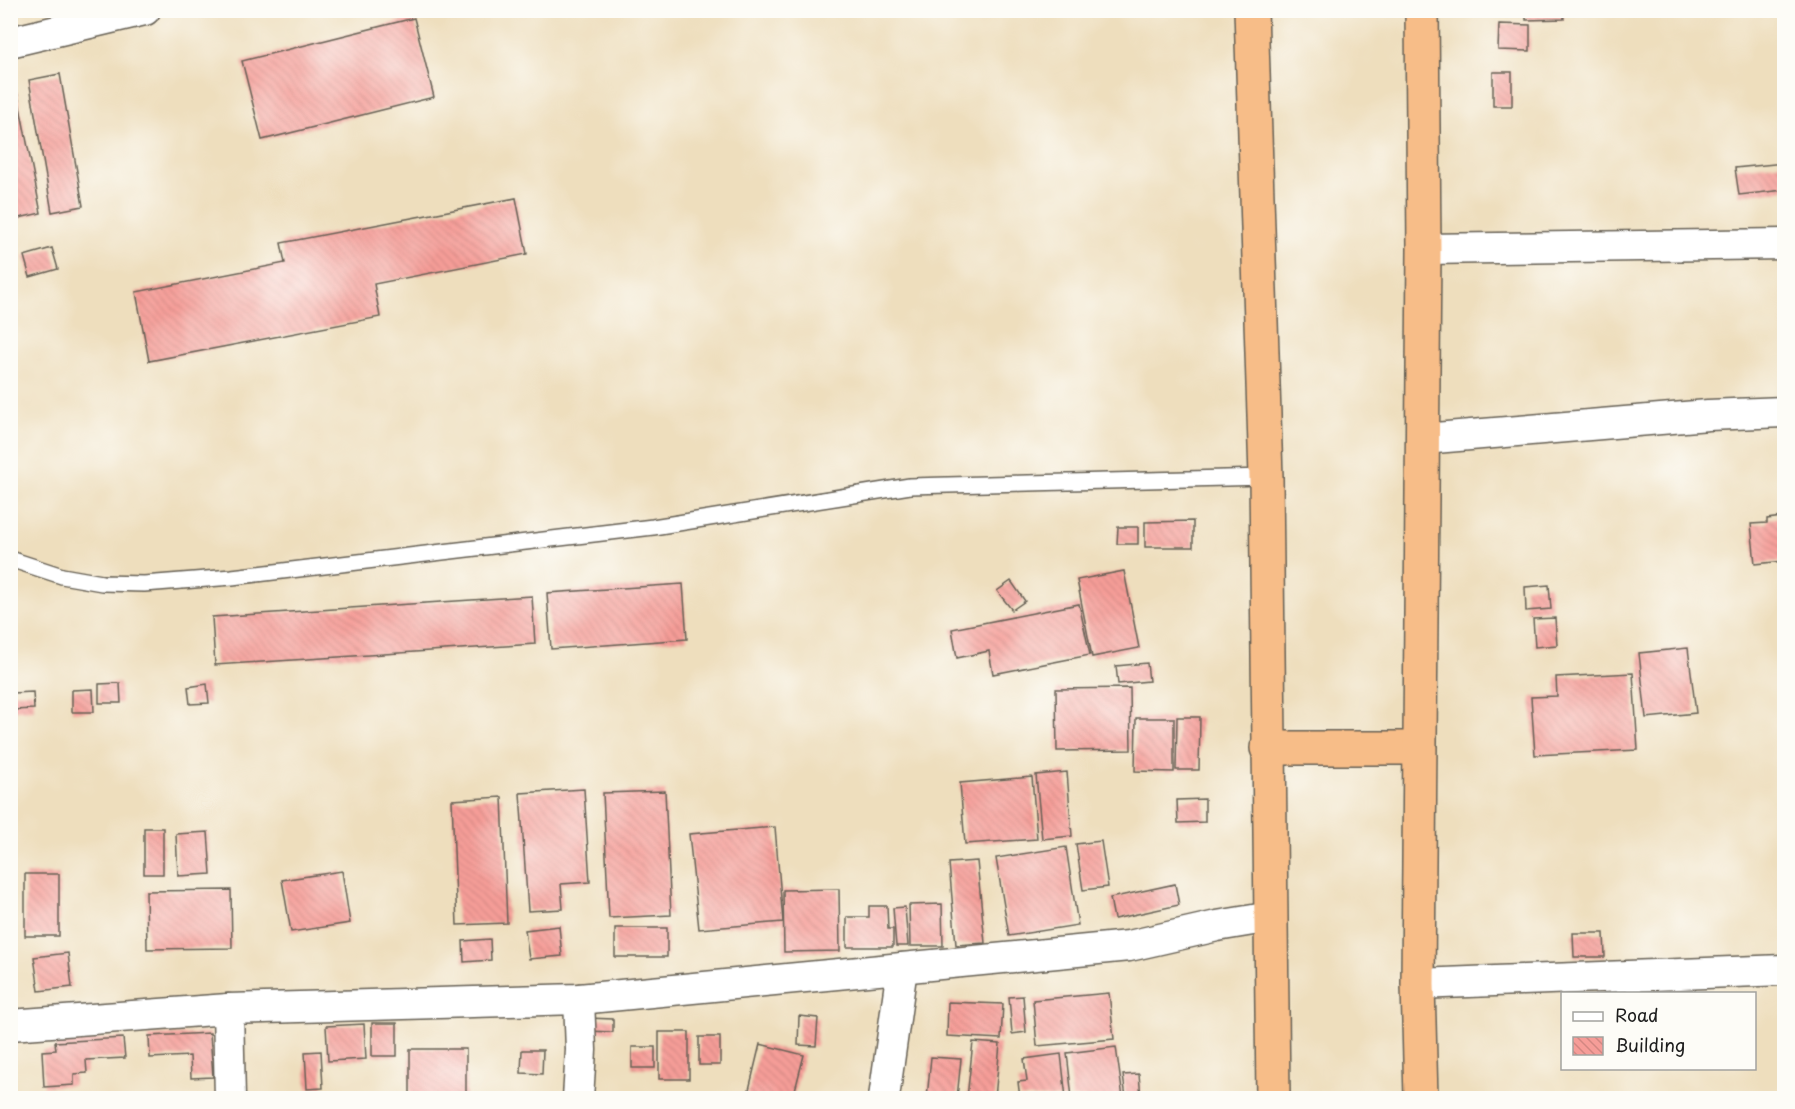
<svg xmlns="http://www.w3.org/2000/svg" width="1795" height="1109" viewBox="0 0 1795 1109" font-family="'Playpen Sans',sans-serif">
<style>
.building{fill:url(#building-back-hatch)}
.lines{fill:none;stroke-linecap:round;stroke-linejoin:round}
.lane-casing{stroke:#666054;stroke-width:18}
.street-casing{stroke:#666054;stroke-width:33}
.highway-casing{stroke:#666054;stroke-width:36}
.lane{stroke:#fff;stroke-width:15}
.street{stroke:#fff;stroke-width:30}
.highway{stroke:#f7bd88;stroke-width:33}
</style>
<defs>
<pattern id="building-back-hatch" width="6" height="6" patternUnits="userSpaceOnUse" patternTransform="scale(1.5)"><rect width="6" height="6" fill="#f69d98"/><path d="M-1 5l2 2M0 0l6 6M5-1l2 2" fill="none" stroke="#d28782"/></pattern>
</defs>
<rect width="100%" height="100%" fill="#fdfcf7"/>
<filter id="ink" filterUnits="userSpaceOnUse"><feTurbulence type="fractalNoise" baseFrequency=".0167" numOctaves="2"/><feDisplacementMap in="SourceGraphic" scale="12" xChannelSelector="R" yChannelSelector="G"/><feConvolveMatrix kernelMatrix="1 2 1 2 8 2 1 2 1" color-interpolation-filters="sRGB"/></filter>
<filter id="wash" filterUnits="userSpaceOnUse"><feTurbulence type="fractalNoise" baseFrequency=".008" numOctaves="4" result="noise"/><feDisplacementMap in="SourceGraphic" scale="24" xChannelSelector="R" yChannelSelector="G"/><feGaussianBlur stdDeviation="1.35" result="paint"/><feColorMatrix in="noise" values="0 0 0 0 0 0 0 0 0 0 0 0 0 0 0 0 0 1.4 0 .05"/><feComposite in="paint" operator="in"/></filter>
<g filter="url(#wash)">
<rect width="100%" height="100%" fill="#eedebd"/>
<g id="blocks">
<g class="building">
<path d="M1526,10H1563L1564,19L1526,20Z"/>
<path d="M414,18L434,97L262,140L242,61Z"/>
<path d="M1499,24L1530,25V51L1498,50Z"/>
<rect x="1493" y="72" width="19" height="34"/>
<path d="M60,74L83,206L52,212L29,80Z"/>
<path d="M17,92L41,213L10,220V93Z"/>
<path d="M1784,163V190L1739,195L1735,168Z"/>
<path d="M516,198L527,254L374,284L380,317L149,361L136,292L285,263L281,243Z"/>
<path d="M52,248L58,269L30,277L24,256Z"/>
<path d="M1781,506H1784V561L1755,564L1751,524L1767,523V519L1782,517Z"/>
<path d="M1193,521V547H1145V522Z"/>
<path d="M1118,527H1138V544H1117Z"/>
<path d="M1124,571L1139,648L1092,657L1077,580Z"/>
<path d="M1011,581L1025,601L1012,610L997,591Z"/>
<path d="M683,584L687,639L551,649L547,593Z"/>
<path d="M1549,585L1551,609L1526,611L1525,587Z"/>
<path d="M532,596L535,644L215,665L212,617Z"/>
<path d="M1079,604L1090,655L993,674L989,651L957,658L952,629Z"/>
<path d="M1555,618L1557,645L1535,647L1533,619Z"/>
<path d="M1688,648L1696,713L1646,718L1639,653Z"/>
<path d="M1147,663L1149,681L1118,684L1116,666Z"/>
<path d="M1633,673L1638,750L1535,755L1531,697L1557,696L1556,677Z"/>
<path d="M120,683L121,703H99V684Z"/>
<path d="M207,684L209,703L190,704L188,687Z"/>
<path d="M1130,688L1131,750L1057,751L1056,689Z"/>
<path d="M93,689L94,712H72V690Z"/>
<path d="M33,692L34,709L13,710L12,693Z"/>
<path d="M1177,717H1200L1199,770H1176Z"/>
<path d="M1136,718H1174V772L1135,771Z"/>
<path d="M1067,772L1072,836L1042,839L1036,775Z"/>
<path d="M1032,777L1037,839L965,844L960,783Z"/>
<path d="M584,789L590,882L561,884L563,909L528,911L520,793Z"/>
<path d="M665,791L671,915L609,918L603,793Z"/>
<path d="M502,797L507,923L457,925L452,800Z"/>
<path d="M1205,799V822L1178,823L1177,800Z"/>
<path d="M775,827L783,922L699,929L689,834Z"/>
<rect x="144" y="828" width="19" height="46"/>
<path d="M208,832L211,874L178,876L176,834Z"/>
<path d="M1101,841L1108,887L1083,890L1076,844Z"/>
<path d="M1066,847L1078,925L1009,936L996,858Z"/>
<path d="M977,861L985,943L956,945L949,863Z"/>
<path d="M342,871L350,923L291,932L282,880Z"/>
<rect x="25" y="874" width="34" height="62"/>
<path d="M1175,884L1179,905L1114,919L1110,898Z"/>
<path d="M839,889L840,951L784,952L783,890Z"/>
<path d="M231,890L232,948L147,949L146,891Z"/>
<path d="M942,904L943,946H910L909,905Z"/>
<path d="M869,906H887L888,929H893V947H847V917H869Z"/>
<path d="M905,907L908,946H896L893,908Z"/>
<path d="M559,926L562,956L529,959L525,930Z"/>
<rect x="615" y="928" width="52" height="29"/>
<path d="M1573,933H1604L1605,957H1574Z"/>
<path d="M490,939L491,960L464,962L463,941Z"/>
<path d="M68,953L72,987L39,991L34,957Z"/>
<path d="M1109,993L1114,1039L1037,1046L1033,1000Z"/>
<path d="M1023,996L1026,1032L1012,1034L1009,997Z"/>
<path d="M948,1002L1003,1004L1001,1039L947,1036Z"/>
<path d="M799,1016L818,1018L816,1046L798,1045Z"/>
<path d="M588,1018L613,1019V1032L588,1031Z"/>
<rect x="372" y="1023" width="25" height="33"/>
<path d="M364,1024L366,1059L328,1061L326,1026Z"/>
<rect x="659" y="1032" width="30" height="47"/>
<path d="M210,1033L213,1077L191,1078L190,1056L150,1058L149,1036Z"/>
<rect x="699" y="1037" width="21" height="28"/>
<path d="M123,1038L125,1058L86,1060L87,1073L74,1074V1085L44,1087L42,1051L56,1050L55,1042Z"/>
<path d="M973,1042L1000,1044L995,1098H967Z"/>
<path d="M760,1044L804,1055L793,1098H747Z"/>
<rect x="632" y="1047" width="23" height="21"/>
<path d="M1116,1047L1123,1098H1072L1067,1053Z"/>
<rect x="410" y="1049" width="56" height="49"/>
<path d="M522,1050H543L542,1074L521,1073Z"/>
<path d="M321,1051L323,1088L307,1089L305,1052Z"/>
<path d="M1061,1054L1066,1098H1020L1018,1082L1027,1081L1024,1059Z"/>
<path d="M931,1057L961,1059L957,1098H927Z"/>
<path d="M1139,1074L1141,1098H1126L1123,1075Z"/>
</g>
</g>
</g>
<g filter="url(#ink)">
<use href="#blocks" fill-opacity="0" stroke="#666054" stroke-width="1.5"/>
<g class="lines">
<defs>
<path id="lane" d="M10,559L62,576L102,583L144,584L232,577L653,527L910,486L1266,477"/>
<g id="street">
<path d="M10,42L145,10"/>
<path d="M1424,249L1784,244"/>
<path d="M1423,439L1708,415L1784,412"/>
<path d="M1418,984L1784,970"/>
<path d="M228,1009L230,1098"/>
<path d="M10,1025L228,1009L579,999L1129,946L1217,926L1271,917"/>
<path d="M578,1098L581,1050L579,999"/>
<path d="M884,1098L902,968"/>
</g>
<g id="highway">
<path d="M1251,10L1266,477L1273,1098"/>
<path d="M1267,748H1418"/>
<path d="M1421,1098L1418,984L1424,249L1422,10"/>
</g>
</defs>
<use href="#lane" class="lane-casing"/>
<use href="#street" class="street-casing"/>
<use href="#highway" class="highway-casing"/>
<use href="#lane" class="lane"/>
<use href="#street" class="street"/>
<use href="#highway" class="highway"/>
</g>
</g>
<rect width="1795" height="1109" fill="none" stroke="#fdfcf7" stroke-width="36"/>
<rect x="1561" y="992" width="195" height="78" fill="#fdfcf7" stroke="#a3a29f" stroke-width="1.5"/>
<rect x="1573" y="1012" width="30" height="9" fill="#ffffff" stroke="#a3a29f" stroke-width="1.5"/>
<text x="1615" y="1022" font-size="18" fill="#1c1c1c">Road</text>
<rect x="1573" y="1037" width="30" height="18" fill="url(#building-back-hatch)" stroke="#a3a29f" stroke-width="1.5"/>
<text x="1615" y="1052" font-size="18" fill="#1c1c1c">Building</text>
</svg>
